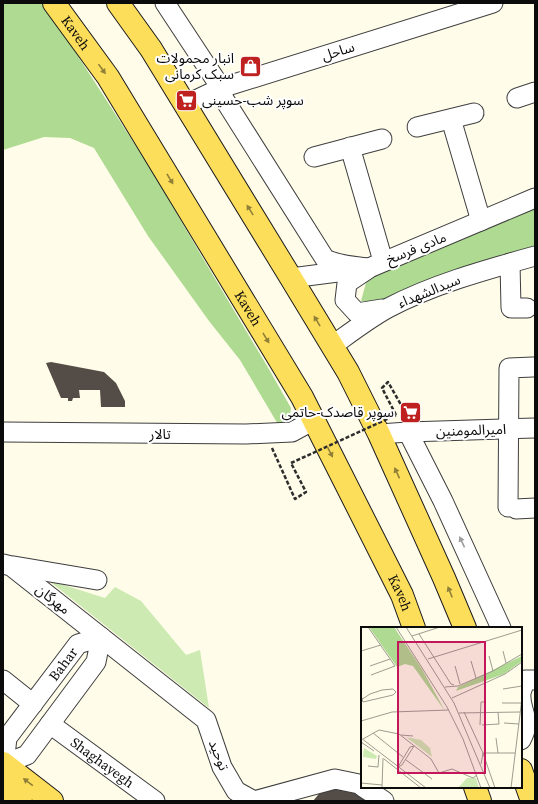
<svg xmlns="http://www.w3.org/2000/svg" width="538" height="804" viewBox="0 0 538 804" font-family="'Source Serif 4','Noto Sans Arabic',serif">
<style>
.green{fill:#cceab2}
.forest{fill:#aedb91}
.building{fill:#544d47}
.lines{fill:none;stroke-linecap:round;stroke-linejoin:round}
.minor-casing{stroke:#3e3e3e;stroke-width:21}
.major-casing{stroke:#1c1c1c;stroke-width:24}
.path{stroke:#2d2d2d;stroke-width:2.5;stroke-dasharray:4 2;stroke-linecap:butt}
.minor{stroke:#fff;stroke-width:19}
.major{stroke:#fdde5b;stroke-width:22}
.path-bridge{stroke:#2d2d2d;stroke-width:2.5;stroke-dasharray:4 2;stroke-linecap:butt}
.oneway{fill:#907f37}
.oneway2{fill:#9d9d9d}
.labels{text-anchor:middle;stroke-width:4;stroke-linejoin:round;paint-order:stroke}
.street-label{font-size:14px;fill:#0b0b0b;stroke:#fff}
.poi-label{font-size:14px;fill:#0b0b0b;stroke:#fff;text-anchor:end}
.inset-road{fill:none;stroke:#9d9c90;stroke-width:1}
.view{fill:#c2185b;fill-opacity:0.15;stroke:#c2185b;stroke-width:2}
.inset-edge{fill:none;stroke:#0b0b0b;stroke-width:2}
</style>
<rect width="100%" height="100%" fill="#fffce9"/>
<path class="green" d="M48,580L105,598L115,587L141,601L186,655L200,650L209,708Z"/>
<g class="forest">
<path d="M3,3H42L76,53L150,168L201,255L270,371L291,408L289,423L279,426L240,360L209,321L148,236L94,148L70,138L44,137L3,150Z"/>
<path d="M535,208V248L381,302L361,301L367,279L388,269Z"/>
</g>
<g class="building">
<path d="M51,362L104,372L116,383L125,401V407H101L100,390H79L80,398H73L72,401H68V398H61L46,363Z"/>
<path d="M327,784L346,785L368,801H313Z"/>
</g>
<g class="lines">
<defs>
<g id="minor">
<path d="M165,3L221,88L224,99L325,259C339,266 354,266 369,268"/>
<path d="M517,98L535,92"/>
<path d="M185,105L221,88L493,3"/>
<path d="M451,119L481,221"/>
<path d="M417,127L474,113"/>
<path d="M350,147L383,261"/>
<path d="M314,157L382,139"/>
<path d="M510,263L511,308H527"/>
<path d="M368,269L347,283L345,300L357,313L382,309"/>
<path d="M291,278L369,268L535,198"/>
<path d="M332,346C350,333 368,319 388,308C434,284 485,270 535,256"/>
<path d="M3,432L246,434L292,432L314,420"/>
<path d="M408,432L443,501L501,628"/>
<path d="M379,434L408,432L535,428"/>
<path d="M508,507L509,368L533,367"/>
<path d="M516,509L535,508"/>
<path d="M3,564L11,566L206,720L222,767L236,791L254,801L335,779L359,784L362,786"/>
<path d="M14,566L97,580"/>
<path d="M101,637L96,662L27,755L4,764L7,738L78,644Z"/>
<path d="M3,680L33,704"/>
<path id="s1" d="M50,724L155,801"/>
<path d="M521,740C533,718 519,711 521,693C522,689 524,684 525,680H535"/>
<path d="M363,787L384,801"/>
</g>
<g id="major">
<path id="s2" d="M54,3L108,77L302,397L402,595L414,628"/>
<path d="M118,3L151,49L291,278L348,372L379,434L444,578L465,628"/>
<path d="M3,763L52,801"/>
<path d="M521,770L532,801"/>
<path d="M3,787L21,801"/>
<path d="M475,787L480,801"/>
</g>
</defs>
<use href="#minor" class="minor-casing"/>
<use href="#major" class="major-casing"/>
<g class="path">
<path d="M396,415L382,388L388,382L408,417"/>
<path d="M272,448L295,499L306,492L291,463"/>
</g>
<use href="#minor" class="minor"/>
<use href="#major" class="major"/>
<path class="path-bridge" d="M291,463L396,415"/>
</g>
<defs><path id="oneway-solid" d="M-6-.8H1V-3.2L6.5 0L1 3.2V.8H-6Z"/></defs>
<g class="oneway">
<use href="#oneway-solid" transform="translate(102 69) rotate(54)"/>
<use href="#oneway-solid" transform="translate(170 179) rotate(59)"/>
<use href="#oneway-solid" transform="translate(250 210) rotate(-122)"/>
<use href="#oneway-solid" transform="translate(317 321) rotate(-121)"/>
<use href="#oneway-solid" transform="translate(266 338) rotate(59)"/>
<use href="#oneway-solid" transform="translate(330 452) rotate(63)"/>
<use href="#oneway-solid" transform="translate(397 473) rotate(-115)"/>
<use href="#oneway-solid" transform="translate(450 592) rotate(-112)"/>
<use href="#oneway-solid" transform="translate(28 782) rotate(-143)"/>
</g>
<use class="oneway2" href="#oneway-solid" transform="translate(462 542) rotate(-115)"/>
<defs>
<symbol id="shop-square" viewBox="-11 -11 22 22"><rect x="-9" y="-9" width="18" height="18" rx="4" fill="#be2120" stroke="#fff"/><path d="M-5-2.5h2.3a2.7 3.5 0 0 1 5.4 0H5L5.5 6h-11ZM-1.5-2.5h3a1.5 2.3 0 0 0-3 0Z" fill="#fff"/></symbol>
<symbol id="supermarket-square" viewBox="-11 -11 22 22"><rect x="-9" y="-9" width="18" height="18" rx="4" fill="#be2120" stroke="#fff"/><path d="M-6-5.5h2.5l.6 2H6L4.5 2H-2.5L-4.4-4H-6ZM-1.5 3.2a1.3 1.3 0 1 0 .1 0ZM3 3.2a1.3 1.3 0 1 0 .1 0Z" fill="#fff"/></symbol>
</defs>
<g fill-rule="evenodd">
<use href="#shop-square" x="238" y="54" width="25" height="25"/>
<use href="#supermarket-square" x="174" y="88" width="25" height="25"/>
<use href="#supermarket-square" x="398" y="400" width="25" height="25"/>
</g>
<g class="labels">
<g class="street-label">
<text dy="5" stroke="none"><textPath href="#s2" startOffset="37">Kaveh</textPath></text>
<text transform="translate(338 51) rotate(-17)" y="5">ساحل</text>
<text transform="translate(416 248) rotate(-22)" y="5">مادی فرسخ</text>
<text transform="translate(429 291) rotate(-22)" y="5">سیدالشهداء</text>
<text dy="5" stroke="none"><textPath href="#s2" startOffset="362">Kaveh</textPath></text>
<text transform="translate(471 430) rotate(-2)" y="5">امیرالمومنین</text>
<text x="160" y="439">تالار</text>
<text dy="5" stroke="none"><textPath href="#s2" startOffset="685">Kaveh</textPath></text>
<text transform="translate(53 599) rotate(38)" y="5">مهرگان</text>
<text transform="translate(63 664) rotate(-53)" y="5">Bahar</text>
<text transform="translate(219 755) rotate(68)" y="5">توحید</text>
<text dy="5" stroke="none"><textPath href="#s1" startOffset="65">Shaghayegh</textPath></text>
</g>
<g class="poi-label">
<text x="234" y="63">انبار محمولات<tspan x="234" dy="16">سبک کرمانی</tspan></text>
<text x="202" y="105" text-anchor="start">سوپر شب-حسینی</text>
<text x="394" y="417">سوپر قاصدک-حاتمی</text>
</g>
</g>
<g transform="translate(361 627)">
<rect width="161" height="161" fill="#fffce9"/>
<path d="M45,110L60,113L69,121L71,130ZM3,121L16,129L15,132L2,130ZM106,151H115L118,161H97Z" fill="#cceab2"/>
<path d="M8,0H33L61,42L84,84L52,39L44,37L36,40ZM161,29V34L143,47L95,64L97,60Z" fill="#aedb91"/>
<path class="inset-road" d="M7,0L34,39L10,48M35,0L86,80L102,112L120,161M45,0L93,76L129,161M58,7L90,57L93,58M51,9L79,0M0,24L20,18M142,24L145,36M128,29L132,44M67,32L161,3M110,34L115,51M9,39L29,32M94,39L99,57M84,60L97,59L132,44L161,27M142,62L161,59M91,71L144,47L161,35M0,72L3,71L9,67L21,63L32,62L35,65L32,68L2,75L1,72M141,76H160M103,85L122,126L134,161M98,86L159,85M0,94L31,85L88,83M143,96L158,97M119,98L120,75H124M121,98L138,97L137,85M12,106L42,130M40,108L52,109M0,111L65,161M135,111L137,126M2,112L18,103L38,107L70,132L78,146L91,142L112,151L116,148M0,115L13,124M23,132L60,161M45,133L71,152M120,137L122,126H154M7,139L17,140L18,128M37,140L49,120L53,119M37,140L41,138L53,119M0,156L21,158M21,161L22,131M150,161L161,71"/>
<path class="view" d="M37,15H124V146H37Z"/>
<rect width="161" height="161" class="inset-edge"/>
</g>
<rect width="538" height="804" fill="none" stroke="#0b0b0b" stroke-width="8"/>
</svg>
